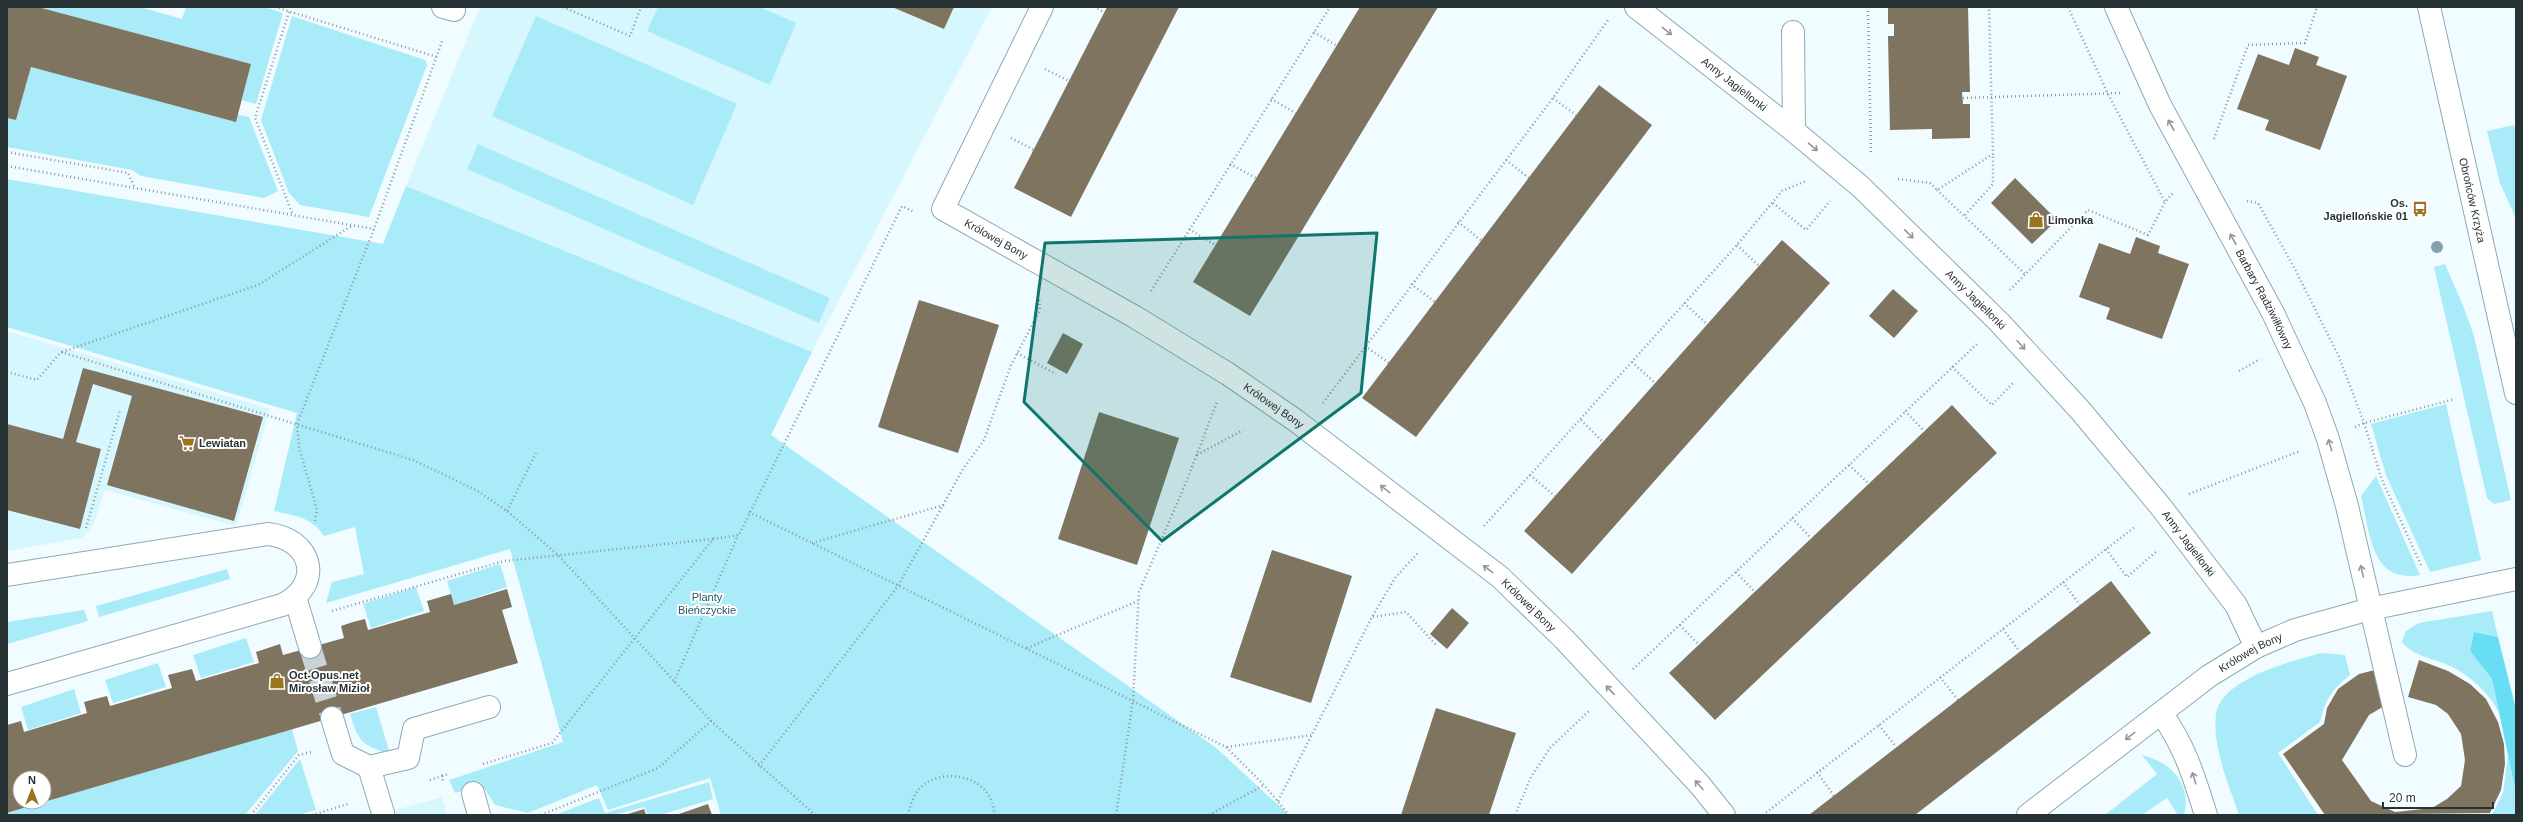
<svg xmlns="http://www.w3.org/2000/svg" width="2523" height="822" viewBox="0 0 2523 822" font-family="Arial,sans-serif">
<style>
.built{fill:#d7f7fe}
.green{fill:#a9ebf8}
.forest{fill:#68def5}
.building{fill:#7f745f}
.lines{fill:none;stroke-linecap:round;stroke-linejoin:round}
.minor-tunnel{stroke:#c8d4d6;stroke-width:22;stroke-dasharray:22 11;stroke-linecap:butt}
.minor-casing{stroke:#8dabb1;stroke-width:24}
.path{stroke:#8d999b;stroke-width:2.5;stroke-dasharray:1 3;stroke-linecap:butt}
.minor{stroke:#fff;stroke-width:22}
.tree{fill:#82a3aa}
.oneway{stroke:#92989a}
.marked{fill:#0f766e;fill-opacity:0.2;stroke:#0f766e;stroke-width:3;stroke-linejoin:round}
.labels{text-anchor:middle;stroke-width:4;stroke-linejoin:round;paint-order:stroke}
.street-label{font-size:11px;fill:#263234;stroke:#fff}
.poi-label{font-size:11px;font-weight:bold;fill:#263234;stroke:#fff;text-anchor:start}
.park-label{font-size:11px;fill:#285a64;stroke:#fff}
</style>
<rect width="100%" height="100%" fill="#f0fcff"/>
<g class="built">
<path d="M480,7H992L812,352L406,186Z"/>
<path d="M7,331L270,409L236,526L105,490L93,526L82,538L7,551Z"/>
<path d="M442,797L447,815H377Z"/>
</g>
<g class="green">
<path d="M38,7H140L182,19L186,7H264L283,13L256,104L242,100L251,64Z"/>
<path d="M658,7H760L796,23L770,85L647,31Z"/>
<path d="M292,16L425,60L427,65L369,217L300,205L289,193L261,120Z"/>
<path d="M536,16L737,104L693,205L492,116Z"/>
<path d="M31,67L249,117L278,191L264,198L141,176L132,170L7,147V118L16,120Z"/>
<path d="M2514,125L2516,133V219L2500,183L2487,131Z"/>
<path d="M478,144L830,298L819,323L467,169Z"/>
<path d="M7,179L383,244L406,186L812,352L771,435L1215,747L1289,815H721L710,778L608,810L597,785L528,813L495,805L482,785L455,793L449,780L563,742L510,549L326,603L332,582L364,574L355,527L324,536C312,517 295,516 274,511L297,413L7,327Z"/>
<path d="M2445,264L2464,308L2474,336L2511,500L2494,504L2487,498L2434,267Z"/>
<path d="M2446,404L2481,560L2430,572L2386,475L2371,424Z"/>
<path d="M2376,476L2420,575C2370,584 2370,531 2361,496Z"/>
<path d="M500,564L507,587L454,605L447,581Z"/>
<path d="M227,569L230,579L99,617L96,606Z"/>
<path d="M416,587L424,611L371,628L363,604Z"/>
<path d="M84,610L88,621L7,644V622Z"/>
<path d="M2492,611L2498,637L2474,632L2470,651L2492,679L2499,712C2487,691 2470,675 2448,665C2432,658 2413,656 2402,642L2406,631L2419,623Z"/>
<path d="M246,638L254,662L201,678L193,655Z"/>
<path d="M2322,653L2345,655L2350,675C2333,688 2324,701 2320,722L2278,753L2318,815H2239C2229,785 2212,747 2216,715C2219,679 2294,660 2322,653Z"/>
<path d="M158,663L166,687L113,703L105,680Z"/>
<path d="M74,689L81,713L28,730L21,707Z"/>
<path d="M376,707L390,754C363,746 358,742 350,714Z"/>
<path d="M292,729L298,751L245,815H7V813Z"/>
<path d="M2142,755C2171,762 2192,784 2184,815H2178L2167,798L2142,815H2105L2157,774Z"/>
<path d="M2508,755L2516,793V815H2492L2503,793Z"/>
<path d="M300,759L316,810L298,815H255Z"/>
<path d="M709,782L713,799L660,815H648L644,807L613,815H555L599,798L605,813Z"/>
</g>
<path class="forest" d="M2474,632L2498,637L2516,709V793L2492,679L2470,651Z"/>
<g class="building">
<path d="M7,7H38L251,64L236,122L31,67L16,120L7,118Z"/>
<path d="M892,7H954L944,29Z"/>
<path d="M1107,7H1179L1071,217L1014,188Z"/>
<path d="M1360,7H1438L1250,316L1193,282Z"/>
<path d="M1888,7H1968L1970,92H1962L1963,104H1970V138L1932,139V129L1890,130L1888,36H1894V24H1888Z"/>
<path d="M2295,48L2319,57L2316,65L2347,76L2320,150L2265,130L2269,120L2237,109L2258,54L2289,65Z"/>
<path d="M1599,85L1652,125L1416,437L1362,398Z"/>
<path d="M2015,178L2057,220L2032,244L1991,203Z"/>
<path d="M2136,237L2160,246L2158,253L2189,264L2162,339L2106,319L2110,308L2079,297L2099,243L2130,254Z"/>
<path d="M1782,240L1830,283L1572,574L1524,531Z"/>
<path d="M1893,289L1918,311L1894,338L1869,316Z"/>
<path d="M919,300L999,325L958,453L878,427Z"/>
<path d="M1063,333L1083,344L1067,374L1047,363Z"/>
<path d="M83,368L263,417L234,521L107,485L132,396L93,384L76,442L101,449L80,529L7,510V424L63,439Z"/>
<path d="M1952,405L1997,453L1715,720L1669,673Z"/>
<path d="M1099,412L1179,438L1137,565L1058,539Z"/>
<path d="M1272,550L1352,576L1311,703L1230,677Z"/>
<path d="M2111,581L2151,633L1915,815H1809Z"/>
<path d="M507,589L512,607L502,610L518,663L44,802V778H20V802H43L7,813V725L21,721L24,732L87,713L84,702L95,699L107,696L110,706L172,688L168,675L192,669L196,681L259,663L256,652L280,644L283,655L344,638L341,626L353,622L365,619L368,630L430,612L427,601L451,594L454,605Z"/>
<path d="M1452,608L1469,623L1447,649L1430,634Z"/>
<path d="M2419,660L2448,671L2470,684L2486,699L2498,722L2504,744L2505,764L2501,790L2490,813L2325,815L2283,754L2324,724L2327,708L2338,689L2359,674L2375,670L2386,705L2369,715L2342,760L2371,801L2395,812L2432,808L2447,799L2461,786L2465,760L2461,734L2448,714L2436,705L2408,697Z"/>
<path d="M1436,708L1516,733L1489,815H1401Z"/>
<path d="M708,804L712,815H676Z"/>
<path d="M644,809L646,815H625Z"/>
</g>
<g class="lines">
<path class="minor-tunnel" d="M310,647L332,718"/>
<defs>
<g id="minor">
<path d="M443,7L454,10"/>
<path id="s1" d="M1042,7L943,209L1135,317L1228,374L1295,420L1500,577L1564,639L1700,785L1724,815"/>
<path id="s2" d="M1636,7L1794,131L1861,187L1999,322L2080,410L2161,507L2236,605L2256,647"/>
<path id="s3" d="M2116,7L2160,105L2273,313L2315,403L2328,439L2347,506L2405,755"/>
<path id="s4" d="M2429,7L2516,393"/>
<path d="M1793,32L1794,131"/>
<path d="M7,575L268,534C313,539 324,585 282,605L7,684"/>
<path d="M295,597L310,647"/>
<path d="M2161,713C2185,746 2194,777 2206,815"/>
<path d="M332,718L343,754L369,767L408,758L414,729L489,707"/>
<path d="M369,767L383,813"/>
<path d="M473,793L479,815"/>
<path id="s5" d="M2028,815L2209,676L2256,647L2295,630L2370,609L2516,579"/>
</g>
</defs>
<use href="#minor" class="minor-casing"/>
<g class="path">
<path d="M275,7L437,57"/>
<path d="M563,7L630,36L641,7"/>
<path d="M1094,7L1104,12"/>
<path d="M1868,7L1871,154"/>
<path d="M2068,7L2108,94L2165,202"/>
<path d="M289,12L255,118L292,213"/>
<path d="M1314,32L1337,46"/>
<path d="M1045,69L1069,81"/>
<path d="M1553,98L1576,115"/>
<path d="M1963,98L2121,93"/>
<path d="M1271,99L1296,113"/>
<path d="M1011,138L1034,150"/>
<path d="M2214,139L2248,45L2305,43L2317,7"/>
<path d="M7,152L128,173L134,186"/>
<path d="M1506,160L1529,178"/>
<path d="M1230,164L1256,178"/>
<path d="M7,166L374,229"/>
<path d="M1898,179L1930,183L1937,190L1993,154L1989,7"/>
<path d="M1937,190L2025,274"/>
<path d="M2247,201L2258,203L2295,269L2339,357L2364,423L2382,480L2422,567"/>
<path d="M1773,203L1806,230L1830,201"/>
<path d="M1965,215L1993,184V154"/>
<path d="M1458,222L1482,241"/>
<path d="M1189,229L1215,245"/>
<path d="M1737,245L1759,266"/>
<path d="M1411,284L1435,302"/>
<path d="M2010,290L2088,210L2148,235L2165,202L2173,193"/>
<path d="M1151,291L1330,7"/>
<path d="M1684,303L1707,324"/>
<path d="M1365,346L1389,363"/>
<path d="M62,352L258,285L353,225"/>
<path d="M1017,353L1056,374"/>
<path d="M1632,362L1655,383"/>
<path d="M1952,367L1992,405L2013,383"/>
<path d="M2239,371L2260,359"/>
<path d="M7,372L37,380L61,352L413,460L476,490L507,511L558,555L711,721L815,815"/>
<path d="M1323,403L1553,98L1608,20"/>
<path d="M1905,411L1925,432"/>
<path d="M1581,420L1603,442"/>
<path d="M2355,427L2364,423L2455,399"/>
<path d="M1197,455L1243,430"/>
<path d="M1849,465L1869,484"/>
<path d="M1530,475L1555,496"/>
<path d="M2189,494L2300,451"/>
<path d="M507,511L536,453"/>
<path d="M749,512L1226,747L1264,785L1289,815"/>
<path d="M1792,518L1812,539"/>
<path d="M315,521L317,510L299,447L297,424L374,229L443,39"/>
<path d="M1484,526L1737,245L1782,191L1806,181"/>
<path d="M86,528L120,410"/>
<path d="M812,543L944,505"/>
<path d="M2106,549L2127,577L2157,551"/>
<path d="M1736,572L1755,592"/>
<path d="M2063,582L2080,605"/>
<path d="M332,611L504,561L713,539"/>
<path d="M1373,617L1406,612L1436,645"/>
<path d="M1680,625L1699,645"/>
<path d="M2003,629L2020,652"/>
<path d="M1027,648L1138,601"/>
<path d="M1633,669L1977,344"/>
<path d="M1940,677L1958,700"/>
<path d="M674,682L738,535"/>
<path d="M1879,725L1896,747"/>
<path d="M1227,747L1312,735"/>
<path d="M483,764L552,743L713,539L739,535L902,206L914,212"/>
<path d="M759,766L898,586L963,469L984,440L1011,365L1040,310L1039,298"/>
<path d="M1817,772L1834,796"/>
<path d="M442,776L448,774"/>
<path d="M430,780L442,776L443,782"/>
<path d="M1278,801L1372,617L1395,578L1418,553"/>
<path d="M251,815L299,755L311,752"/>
<path d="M312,815L348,804"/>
<path d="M541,815L658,768L711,721"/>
<path d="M908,815C910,806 913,796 919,789C942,764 995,777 994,815"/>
<path d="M1116,815L1133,700L1139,592L1187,480L1217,402"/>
<path d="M1209,815L1264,785"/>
<path d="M1515,815L1531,777L1550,748L1589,711"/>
<path d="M1763,815L2136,526"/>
</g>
<use href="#minor" class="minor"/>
</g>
<circle class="tree" cx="2437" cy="247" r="6"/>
<defs><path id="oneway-shaft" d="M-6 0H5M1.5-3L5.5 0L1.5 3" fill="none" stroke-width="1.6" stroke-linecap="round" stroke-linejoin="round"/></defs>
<g class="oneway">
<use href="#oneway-shaft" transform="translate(1667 31) rotate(38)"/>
<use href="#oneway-shaft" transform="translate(2171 125) rotate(-119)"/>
<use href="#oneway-shaft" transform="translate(1813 147) rotate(40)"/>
<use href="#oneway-shaft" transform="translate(1909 234) rotate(44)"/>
<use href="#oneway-shaft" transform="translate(2233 239) rotate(-119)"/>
<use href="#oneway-shaft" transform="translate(2021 345) rotate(48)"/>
<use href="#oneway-shaft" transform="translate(2330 445) rotate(-106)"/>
<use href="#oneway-shaft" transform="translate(1385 489) rotate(-142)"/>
<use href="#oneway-shaft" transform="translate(1488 569) rotate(-143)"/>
<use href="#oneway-shaft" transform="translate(2362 571) rotate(-103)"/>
<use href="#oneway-shaft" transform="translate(1610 690) rotate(-133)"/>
<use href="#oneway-shaft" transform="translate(2130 736) rotate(142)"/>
<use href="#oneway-shaft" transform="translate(2194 778) rotate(-107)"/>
<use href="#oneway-shaft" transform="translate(1699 785) rotate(-131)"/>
</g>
<path class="marked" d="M1377,233L1361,393L1162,541L1024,402L1045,243Z"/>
<defs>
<symbol id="bus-bare" viewBox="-9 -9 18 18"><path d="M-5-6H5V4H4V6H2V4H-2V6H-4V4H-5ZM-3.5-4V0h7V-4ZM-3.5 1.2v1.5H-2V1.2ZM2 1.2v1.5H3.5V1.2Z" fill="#9a741f" stroke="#fff" stroke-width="2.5" paint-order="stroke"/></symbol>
<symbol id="shop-bare" viewBox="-9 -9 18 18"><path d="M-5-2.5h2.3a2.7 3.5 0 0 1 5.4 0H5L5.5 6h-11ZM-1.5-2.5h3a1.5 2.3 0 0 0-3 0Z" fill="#9a741f" stroke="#fff" stroke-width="2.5" paint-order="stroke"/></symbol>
<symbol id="supermarket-bare" viewBox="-9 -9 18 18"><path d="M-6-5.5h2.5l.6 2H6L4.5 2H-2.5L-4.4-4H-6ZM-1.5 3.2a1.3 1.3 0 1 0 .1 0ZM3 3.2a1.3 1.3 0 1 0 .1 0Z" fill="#9a741f" stroke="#fff" stroke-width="2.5" paint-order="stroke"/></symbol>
</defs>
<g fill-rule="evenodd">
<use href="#bus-bare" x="2409" y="198" width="22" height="22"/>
<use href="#shop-bare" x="2025" y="209" width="22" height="22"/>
<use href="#supermarket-bare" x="176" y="432" width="22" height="22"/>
<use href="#shop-bare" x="266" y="670" width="22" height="22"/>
</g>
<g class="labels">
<g class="street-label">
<text dy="4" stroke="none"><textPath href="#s2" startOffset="125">Anny Jagiellonki</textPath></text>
<text dy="4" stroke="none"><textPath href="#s4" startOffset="198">Obrońców Krzyża</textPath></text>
<text dy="4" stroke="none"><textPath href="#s1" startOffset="286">Królowej Bony</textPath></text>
<text dy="4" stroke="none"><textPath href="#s2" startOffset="449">Anny Jagiellonki</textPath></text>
<text dy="4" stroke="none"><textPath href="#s3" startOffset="328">Barbary Radziwiłłówny</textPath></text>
<text dy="4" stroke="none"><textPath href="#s1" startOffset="610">Królowej Bony</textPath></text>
<text dy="4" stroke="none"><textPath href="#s2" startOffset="773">Anny Jagiellonki</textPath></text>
<text dy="4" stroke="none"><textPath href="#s1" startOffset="934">Królowej Bony</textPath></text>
<text dy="4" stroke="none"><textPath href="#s5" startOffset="276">Królowej Bony</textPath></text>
</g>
<g class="poi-label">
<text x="2408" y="207" text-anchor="end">Os.<tspan x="2408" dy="13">Jagiellońskie 01</tspan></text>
<text x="2048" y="224">Limonka</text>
<text x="199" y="447">Lewiatan</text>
<text x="289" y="679">Oct-Opus.net<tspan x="289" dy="13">Mirosław Mizioł</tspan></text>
</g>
<g class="park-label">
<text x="707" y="601">Planty<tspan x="707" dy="13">Bieńczyckie</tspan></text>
</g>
</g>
<rect width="2523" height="822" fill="none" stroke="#263234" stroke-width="16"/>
<g transform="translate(32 790)"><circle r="19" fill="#ffffff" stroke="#a8adae"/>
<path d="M0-3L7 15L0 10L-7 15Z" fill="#9a741f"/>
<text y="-6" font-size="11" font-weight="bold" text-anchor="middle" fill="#263234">N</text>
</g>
<path d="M2383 802v6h110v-6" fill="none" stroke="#263234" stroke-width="2"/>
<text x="2389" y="802" font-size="12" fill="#263234" stroke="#ffffff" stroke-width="3" paint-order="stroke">20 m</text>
</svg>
